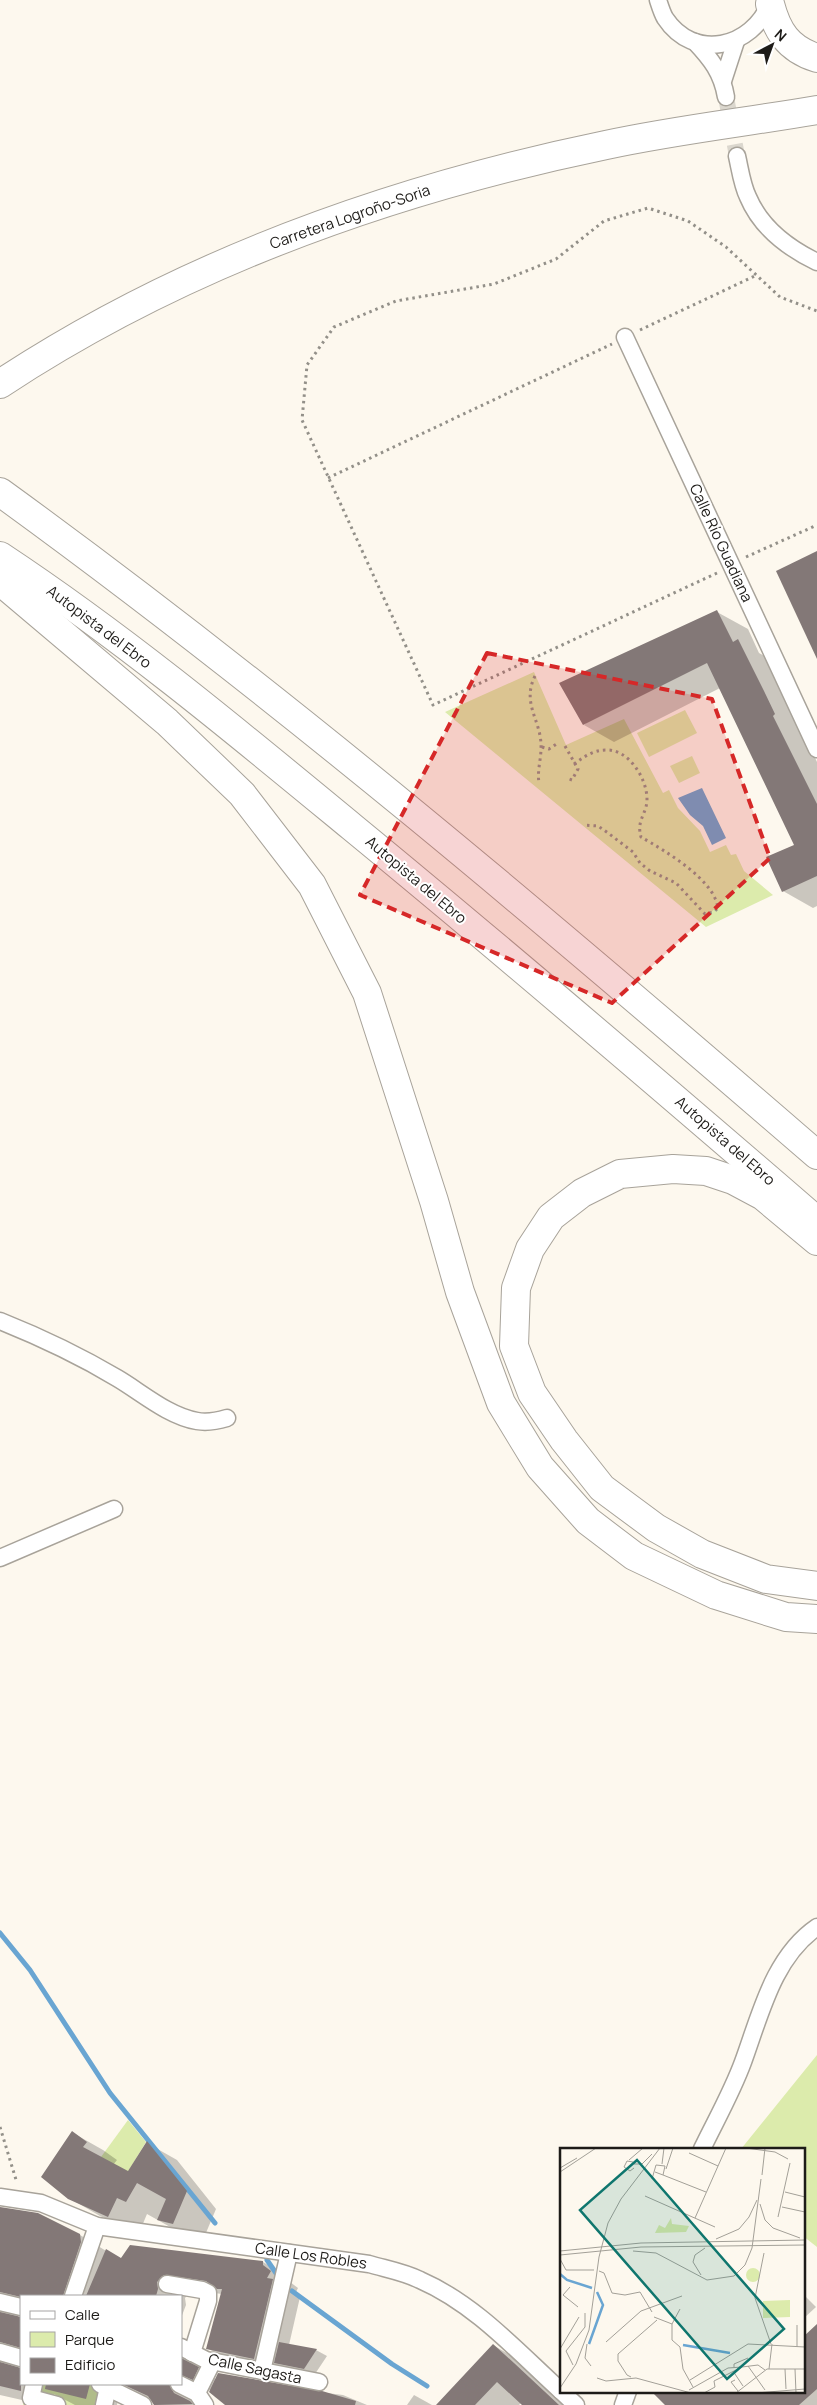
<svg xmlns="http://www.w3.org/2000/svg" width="817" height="2405" viewBox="0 0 817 2405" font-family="Manrope,sans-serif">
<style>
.green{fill:#dcebac}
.water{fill:#69a5d2}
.shadow{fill:#0003}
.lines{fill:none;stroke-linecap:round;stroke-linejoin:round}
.stream{stroke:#69a5d2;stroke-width:5}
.building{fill:#837877}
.minor-tunnel{stroke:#dbd7ce;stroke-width:16;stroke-dasharray:16 8;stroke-linecap:butt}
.minor-casing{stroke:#a8a39a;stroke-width:19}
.trunk-casing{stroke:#a8a39a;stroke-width:30}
.motorway-casing{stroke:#a8a39a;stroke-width:30}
.path{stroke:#939089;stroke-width:3;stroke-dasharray:2.5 4;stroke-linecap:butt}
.minor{stroke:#fff;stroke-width:16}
.trunk{stroke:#fff;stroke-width:28}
.motorway{stroke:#fff;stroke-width:28}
.marked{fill:#d62828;fill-opacity:0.2;stroke:#d62828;stroke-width:4;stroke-dasharray:10 6;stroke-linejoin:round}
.labels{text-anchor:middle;stroke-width:4;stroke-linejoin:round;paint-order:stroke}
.street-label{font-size:15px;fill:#1d1b18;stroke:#fff}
.inset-river{fill:none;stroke:#69a5d2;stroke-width:2.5}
.inset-road{fill:none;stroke:#a3a098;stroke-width:1}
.view{fill:#0f766e;fill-opacity:0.15;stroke:#0f766e;stroke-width:2.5}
.inset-edge{fill:none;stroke:#1d1b18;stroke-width:2.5}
</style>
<rect width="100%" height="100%" fill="#fdf8ee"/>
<g class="green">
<path d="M534,672L566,745L624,719L663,793L669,790L678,808L700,831L710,852L726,845L731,855L736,854L744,871L773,895L706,927L445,712Z"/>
<path d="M685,710L697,733L649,757L637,733Z"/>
<path d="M692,756L700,773L679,783L670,766Z"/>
<path d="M817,2055V2247L803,2236V2149H741Z"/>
<path d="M128,2120L146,2142L123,2180L101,2157Z"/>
<path d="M28,2384H100L104,2405H23Z"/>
</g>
<path class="water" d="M702,788L726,838L712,845L703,826L690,815L678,798Z"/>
<g class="shadow">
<path d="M717,612L748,629L759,653L768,658L817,762V906L813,908L783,891L796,845L720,688L614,742L584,725Z"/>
<path d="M73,2133L103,2150L117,2160L113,2165L129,2173L147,2143L177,2160L216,2209L203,2240L188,2237L147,2214L139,2233L100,2216L69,2198Z"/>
<path d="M0,2208L80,2235L121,2260L263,2262L291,2279L290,2282L298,2288L295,2294L300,2297L289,2345L316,2350L327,2356L315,2374L235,2364L207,2348L222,2294L192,2290L185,2298L186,2305L181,2318V2296H21V2312L18,2316L19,2318L21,2317V2362L18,2365L19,2369L21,2368V2384H181V2353L199,2364L203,2371L216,2379L343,2395L367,2405H227L208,2389L198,2405H156L151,2400L129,2389L120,2392L117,2405H75L54,2394L51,2405H44L0,2395Z"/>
<path d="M803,2294L816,2307L803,2319Z"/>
<path d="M817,2325V2405H666L803,2391Z"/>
<path d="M493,2345L522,2362L568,2405H524L521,2403L519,2405H438Z"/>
<path d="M414,2395L432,2405H407Z"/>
</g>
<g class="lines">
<g class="stream">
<path d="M0,1933L30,1970L110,2093L215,2223"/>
<path d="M267,2260L278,2276"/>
<path d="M292,2291L392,2364L427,2386"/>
</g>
</g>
<g class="building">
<path d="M817,551V659L776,571Z"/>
<path d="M717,610L733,642L738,639L764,691L775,714L773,716L817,804V876L782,892L766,857L794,845L707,663L583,725L559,683Z"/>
<path d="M72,2131L87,2142L83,2147L128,2171L147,2141L187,2191L173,2224L157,2220L166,2199L137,2183L126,2202L117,2198L108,2217L68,2199L41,2177Z"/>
<path d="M0,2207L38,2213L80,2234L81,2242L63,2296L21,2297L0,2292Z"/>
<path d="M130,2245L263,2261V2265L271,2271L267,2278L273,2279L254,2359L206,2349L222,2289H217L206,2281L164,2275L157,2282L158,2289L156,2296H86L106,2249L121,2258Z"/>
<path d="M0,2312L21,2317V2348L0,2342Z"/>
<path d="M817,2324V2389L799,2405H665L651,2391H803V2337Z"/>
<path d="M279,2342L317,2349L304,2369L274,2363Z"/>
<path d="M493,2344L514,2363L559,2405H522L497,2382L475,2405H436Z"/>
<path d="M181,2358L199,2367L193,2380L181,2375Z"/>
<path d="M0,2362L21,2368V2391L0,2386Z"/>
<path d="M218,2373L322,2391L356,2401L355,2405H225L209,2392Z"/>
<path d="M46,2384H90L86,2399L45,2389Z"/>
<path d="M122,2384H169L174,2393L190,2401L193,2404L154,2405L148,2396Z"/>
</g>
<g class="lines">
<path class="minor-tunnel" d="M726,97L737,156"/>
<defs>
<g id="minor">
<path d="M658,0C660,6 662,13 665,18C694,62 752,48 770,3"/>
<path d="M695,42C711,59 722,73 726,97"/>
<path d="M723,81L736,41"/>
<path d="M737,156C740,169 742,185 748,197C761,228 788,248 817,262"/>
<path d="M625,337L817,749"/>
<path d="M0,1321C40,1337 80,1356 117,1378C141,1392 168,1416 197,1421C208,1423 217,1421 227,1418"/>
<path d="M0,1558L114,1509"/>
<path d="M702,2149C716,2120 732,2092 743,2062C760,2016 773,1957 817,1927"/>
<path d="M0,2197L41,2203L97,2226L369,2264C386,2269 404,2272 420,2280C475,2304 517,2351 561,2391"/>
<path d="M167,2284L202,2290L208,2293V2301L192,2353"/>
<path d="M73,2296L97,2226"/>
<path d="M0,2302L21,2307"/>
<path d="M181,2347L206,2360L319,2382"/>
<path d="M0,2352L21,2358"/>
<path d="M262,2371L289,2253"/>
<path d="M34,2384L31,2398L57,2405"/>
<path d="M100,2384L143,2405"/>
<path d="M179,2384L197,2393L205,2405"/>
<path d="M561,2391L576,2405"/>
<path d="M197,2393L213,2361"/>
<path d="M104,2405L108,2387"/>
<path d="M623,2405L628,2391"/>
</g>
<g id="trunk">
<path d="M770,4C777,31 788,49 817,58"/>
<path d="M0,384C182,264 393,189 606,145C675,130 747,122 817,110"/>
</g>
<g id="motorway">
<path d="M0,492C284,698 551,925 817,1155"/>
<path d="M0,556C124,638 238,733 352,827C509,956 663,1088 817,1221"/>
<path d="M0,581L167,722L242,794L312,885L367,993L434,1201L460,1292L501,1403L540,1467L588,1521L634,1556L716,1595L786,1617L817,1619"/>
<path d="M817,1241L763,1196L733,1180L706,1171L673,1169L620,1174L582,1193L551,1217L530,1249L516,1288L514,1346L532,1393L564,1440L602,1488L656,1528L702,1554L766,1579L817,1586"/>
</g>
</defs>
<use href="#minor" class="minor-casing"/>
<use href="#trunk" class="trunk-casing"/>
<use href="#motorway" class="motorway-casing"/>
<g class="path">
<path d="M640,330L757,275"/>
<path d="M328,478L612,344"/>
<path d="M746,557L817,525"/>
<path d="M717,573L433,705L302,420L307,365L334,327L396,301L494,284L556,259L604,221L648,208L688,221L726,247L780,297L817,311"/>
<path d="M535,676C521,704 542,721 541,748C541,760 537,771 539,783"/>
<path d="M565,746L578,769L572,780L569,779"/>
<path d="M542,747L549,749L558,743"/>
<path d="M574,764C584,757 593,750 606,750C629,749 647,779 647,799C647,814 636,820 641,837C665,851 714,879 718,908L714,912L705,914L676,883L650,871L640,863L633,852L608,833L598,826L583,825"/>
<path d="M0,2127L17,2183"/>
</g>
<use href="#minor" class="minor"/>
<use href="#trunk" class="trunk"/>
<use href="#motorway" class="motorway"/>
</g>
<path class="marked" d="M487,653L712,699L770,858L612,1003L360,895Z"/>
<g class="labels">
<g class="street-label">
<text transform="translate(350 217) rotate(-19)" y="5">Carretera Logroño-Soria</text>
<text transform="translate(721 543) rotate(65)" y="5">Calle Río Guadiana</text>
<text transform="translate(99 627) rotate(37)" y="5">Autopista del Ebro</text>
<text transform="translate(416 880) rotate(40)" y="5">Autopista del Ebro</text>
<text transform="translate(725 1141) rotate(41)" y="5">Autopista del Ebro</text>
<text transform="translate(311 2256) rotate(8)" y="5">Calle Los Robles</text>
<text transform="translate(255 2369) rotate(12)" y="5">Calle Sagasta</text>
</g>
</g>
<g transform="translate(560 2148)">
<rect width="245" height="245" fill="#fdf8ee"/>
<path d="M111,70L112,76L129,78L126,84L95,85L99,77L105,80ZM186 127a7 7 0 1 1 14 0a7 7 0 1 1-14 0ZM230,152V169L203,170V153Z" fill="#dcebac"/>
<path class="inset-river" d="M0,126L7,132L32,140M29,196L43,157L37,144M123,197L170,205"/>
<path class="inset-road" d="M186,0L215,4L228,11M129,5L158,18M69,12L83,0M73,14L67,13L64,19L70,23L74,20M74,16H82L92,6M102,16L104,0M0,20L17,10M106,21L113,0M0,24L36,0M103,27L146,44M202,27L205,0M92,31L96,17L105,18L103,27L95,24M225,44L245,49M85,48L155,79M200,56L205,72L213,80L240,90M222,59L245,64M218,69L230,15M135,70L166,0M156,91L179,81L189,69L197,52M0,103L81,95L245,92M73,103L96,105L147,132L174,128L185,117L192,100L201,31M204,105L195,150L211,196M0,107L81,99L245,97M0,111L6,122H34M39,123L44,125L52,145L65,147L80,144L92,164M141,127L133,114L135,107L145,100M10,139L3,147L18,159M94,169L112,176V192L120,199L123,221L133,239M112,176L120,161M46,194L81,163L122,148M27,196L25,210L31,218M237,199V177M245,199V229M0,201L19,169M13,217L6,203L25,179V165M188,218L205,242M174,219V216L188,210M209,221L212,196M225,221L226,241M235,221L236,245M173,223L183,238M71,229L67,227L58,213V206L97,172M37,230L46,233L76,230L131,245M130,232L188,196L245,199M175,232L171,234L178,243M0,240L16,216L29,182L39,109L48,75L61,51L100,0M129,242L168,220L182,219M144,245L155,239L154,233L182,219L198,217L205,222M176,245L207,221H245M196,245L245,241"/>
<path class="view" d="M77,12L224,181L167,231L20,62Z"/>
<rect width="245" height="245" class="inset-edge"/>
</g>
<rect x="20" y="2295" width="162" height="90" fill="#ffffff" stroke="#a5a4a3"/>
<rect x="30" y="2311" width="25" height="8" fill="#ffffff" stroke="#a5a4a3"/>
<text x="65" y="2320" font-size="15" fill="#1d1b18">Calle</text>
<rect x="30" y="2332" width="25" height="15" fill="#dcebac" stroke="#a5a4a3"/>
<text x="65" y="2345" font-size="15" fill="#1d1b18">Parque</text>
<rect x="30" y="2358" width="25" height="15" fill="#837877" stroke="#a5a4a3"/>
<text x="65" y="2370" font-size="15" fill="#1d1b18">Edificio</text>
<g transform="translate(772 45) rotate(41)" stroke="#ffffff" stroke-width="4" paint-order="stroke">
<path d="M0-4L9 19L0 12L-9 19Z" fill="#1d1b18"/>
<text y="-8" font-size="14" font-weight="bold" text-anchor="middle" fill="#1d1b18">N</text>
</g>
</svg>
